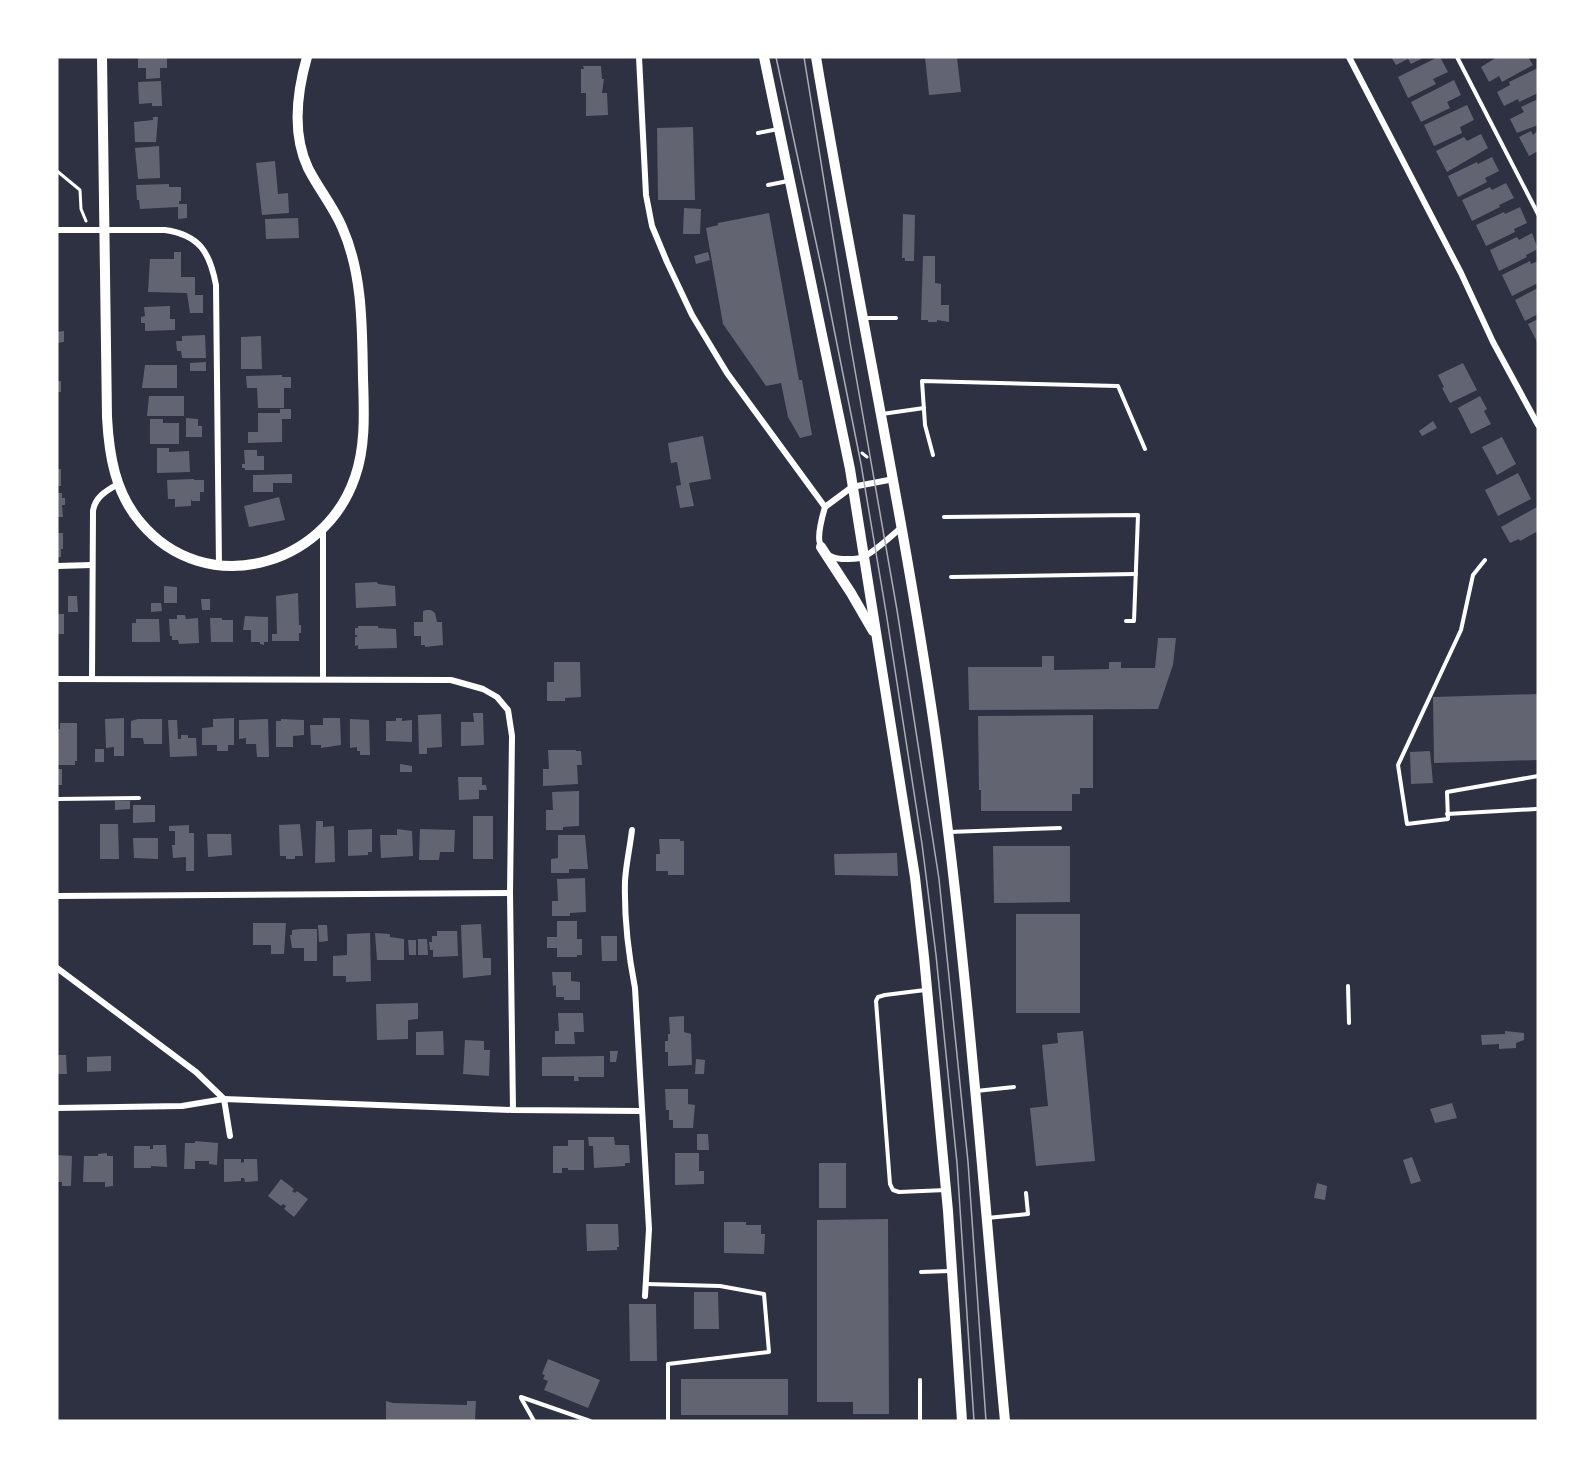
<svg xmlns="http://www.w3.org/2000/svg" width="1595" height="1478" viewBox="0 0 1595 1478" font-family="Figtree,sans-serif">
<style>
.building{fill:#626471}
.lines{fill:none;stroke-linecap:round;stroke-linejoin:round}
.path{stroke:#fff;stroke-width:3}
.service{stroke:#fff;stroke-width:4}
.minor{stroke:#fff;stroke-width:6}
.secondary{stroke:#fff;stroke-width:10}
.tram{stroke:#abadb3;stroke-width:1.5}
</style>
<rect width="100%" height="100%" fill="#2d3142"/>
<g class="building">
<path d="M138,57H167V68H160V78L146,79V68H138Z"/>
<path d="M925,57H957L961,92L929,95Z"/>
<path d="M1391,57H1425L1411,64L1408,59L1396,65Z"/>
<path d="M1438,57H1440L1448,72L1433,79L1436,84L1408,98L1398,77Z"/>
<path d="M1497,57H1528L1533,65L1502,82L1499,76L1489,82L1481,67Z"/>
<path d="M583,66H601L602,79H604L602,93H607L608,115L586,116V93H581V69H584Z"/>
<path d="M1538,68V93L1519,102L1518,99L1504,106L1497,92L1510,85L1509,82Z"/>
<path d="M1454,80L1461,95L1447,102L1450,108L1421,122L1411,102Z"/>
<path d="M161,81L162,106H152V103L139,104L138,82Z"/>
<path d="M1538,99V125L1517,133L1510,119L1524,112L1521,107Z"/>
<path d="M1467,105L1474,120L1460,127L1462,133L1434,146L1424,125Z"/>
<path d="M153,117H158L156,142H135L134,122L153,120Z"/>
<path d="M693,127L695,200H658L657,128Z"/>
<path d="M1538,130V151L1529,156L1519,137L1531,131L1533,135Z"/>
<path d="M1481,134L1488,148L1447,172L1436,151L1464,137L1467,141Z"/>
<path d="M159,146L160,178L138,179L135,148Z"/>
<path d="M1492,157L1499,171L1485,178L1487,182L1458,197L1448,176L1477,162L1478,164Z"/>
<path d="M275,161L278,194L288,193L289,213L262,215L256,163Z"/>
<path d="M1506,183L1514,198L1499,205L1500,207L1472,221L1462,200L1490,187L1492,190Z"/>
<path d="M169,184V187H181V201H179V204H187V218L178,219V207L140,209L139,200H137L136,185Z"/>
<path d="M1520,207L1527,223L1514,229L1515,232L1486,246L1476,225L1504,212L1505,214Z"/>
<path d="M684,208L701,209L700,234H683Z"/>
<path d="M769,213L799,380H802L812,435L800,438L788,417L781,383L766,386L723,324L706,228L718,225V223Z"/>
<path d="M903,214L915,215L914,261H905V258H902Z"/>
<path d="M298,218L299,238L266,239L265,219Z"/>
<path d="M1532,233L1538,249L1526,255L1527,257L1499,271L1490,250L1517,237L1519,240Z"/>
<path d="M174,252H181V277H195V295H203V313H190L187,293L148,292L150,259H174Z"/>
<path d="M708,252L710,260L696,264L694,256Z"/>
<path d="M923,256H935V283L941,284V305H949V322L937,320V322H928V320H921Z"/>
<path d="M1530,261L1531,264L1538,261V283L1512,296L1502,275Z"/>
<path d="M1538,288V314L1525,321L1515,300Z"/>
<path d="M170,306V319H175V330L145,331V323H141V317L145,316L144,307Z"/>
<path d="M1538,319V344L1528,324Z"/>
<path d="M64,331V342L57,343V332Z"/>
<path d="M205,335L206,358H182L181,351H177L176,341H182V336Z"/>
<path d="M261,336L262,369H241V337Z"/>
<path d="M206,362V371H190V363Z"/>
<path d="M1463,363L1477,390L1450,403L1442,388L1444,387L1438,375Z"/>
<path d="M145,365H177V388H142Z"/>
<path d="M282,375V377H291V388H284V408H258L257,388H247L246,376Z"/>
<rect x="57" y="381" width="4" height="11"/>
<path d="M149,396H184V416H147Z"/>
<path d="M1480,396L1487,409L1484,411L1491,424L1471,434L1458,408Z"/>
<path d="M280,409H291V419H282V442L248,443V432H258V413H280Z"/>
<path d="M186,418L198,419V426H202V437H186Z"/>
<path d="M150,419H163V423H179V444H150Z"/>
<path d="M1433,421L1437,428L1422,436L1419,431Z"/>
<path d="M703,436L711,479L689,483L694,506L680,508L676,486L681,485L677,462L671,463L668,443Z"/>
<path d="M1502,437L1516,464L1497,475L1482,447Z"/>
<path d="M157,448H169V452L189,451L190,472L157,473Z"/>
<path d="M244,450H257V456H264V470H245V468H242V464H245Z"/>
<rect x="57" y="469" width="4" height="17"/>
<path d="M1518,473L1531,499L1498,516L1485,490Z"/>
<path d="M292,474V483H273V492H253V475Z"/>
<path d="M194,479V480H204V492H200V501H192L191,499V506L175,507V499H168L167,480Z"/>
<path d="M57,493H62V498H65V505H62L63,517H57Z"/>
<path d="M279,497L285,520L249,527L244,506Z"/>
<path d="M1537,507L1538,531L1520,541L1519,539L1510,543L1501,527Z"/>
<path d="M57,533H63V549H61V557H57Z"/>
<path d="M377,582L378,584L395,586L396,606L356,608L355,583Z"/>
<path d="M164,586L177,587V603H164Z"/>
<path d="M298,593L299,625H301V633H299V641H272V634H277L276,596Z"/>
<path d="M68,596H77L78,612H68Z"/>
<path d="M201,599H210V610H202Z"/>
<path d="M151,603H161L162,611L151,612Z"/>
<path d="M426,610H431L435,613L437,622H442L443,645L425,647V645H421V636H414V622H423V611Z"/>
<rect x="57" y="614" width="7" height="20"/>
<path d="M177,615H185L186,619L198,618L199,643L179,644L178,640H172V636H170L169,619H177Z"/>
<path d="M245,616L268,617V642H264V645L260,644V642H251V630H243Z"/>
<path d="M210,618H222V620H233V642H211Z"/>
<path d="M136,619H159L160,642H132V623H136Z"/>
<path d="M358,626H378V628L396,629L397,648L358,649V645L355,646V637H357V635H355V628H358Z"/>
<path d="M1158,638H1176L1173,665L1158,709L969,710L968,667H1042V656H1054V670L1109,669V662H1121V668H1155Z"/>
<path d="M554,662H580L581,697L565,698V701H547V682H554Z"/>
<path d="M1538,694V760L1434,763L1433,697Z"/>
<path d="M473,713H483L484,745L461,746V722H474Z"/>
<path d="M441,714L442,747L427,748V754H419L418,715Z"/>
<path d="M1093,715V788H1080V794H1072V811H981V790H979L978,716Z"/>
<path d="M124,718V756H114V747L106,748L105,719Z"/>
<path d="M234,718V745H228V751H217V745H202V728L213,727V719Z"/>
<path d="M323,718H340L341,745L321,748V745H311L310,725H323Z"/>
<path d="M396,718H402V721L412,720V742L386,741V721H396Z"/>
<path d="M138,719H162V744H144L143,738H131V721Z"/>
<path d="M268,719L269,757H257L256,744H246V738L239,739V720Z"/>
<path d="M281,719L304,720V735L293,736V747H276V721H281Z"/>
<path d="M350,719L369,720L370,755H360V751H357V747L350,748Z"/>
<path d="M168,720H177L178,739H181V735H188V738H196L197,756L170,757Z"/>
<path d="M60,723H77V761H75V765H57V729H60Z"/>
<rect x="95" y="749" width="9" height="13"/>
<path d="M548,750H576V751H581L582,765H577L578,784L543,786V769H549Z"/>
<path d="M1430,751L1433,783L1411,784L1410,752Z"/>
<path d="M400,764L412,766V772H400Z"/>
<rect x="57" y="769" width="5" height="16"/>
<path d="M458,777H482V785H486L487,790H479V799L459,800Z"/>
<path d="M579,791V826L563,827V830H546V810H553L552,792Z"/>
<path d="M115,801H130V809L115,810Z"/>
<path d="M133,805H155V822L133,823Z"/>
<rect x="473" y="816" width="20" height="43"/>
<path d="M316,821H323V827L334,826L335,862L315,863Z"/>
<path d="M100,824H118L119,859H100Z"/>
<path d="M300,824L303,856H295V859H286V856H280L279,825Z"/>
<path d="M189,825V833H194V871H186V857L173,858L172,845H175V831H169V826Z"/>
<path d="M372,829V852H368V855L348,856V830Z"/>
<path d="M397,829L412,831L413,856L381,858L380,835H397Z"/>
<path d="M420,829L455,830L454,852H440L439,860H419Z"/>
<path d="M207,834H231L232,855L208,857Z"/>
<path d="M558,835H585L588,869H569V873H551V859L558,858Z"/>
<path d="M133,838H158V859L134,858Z"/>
<path d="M659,839H680V841H684V875H668V871H656V854H660Z"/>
<path d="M993,846H1070V902L994,903Z"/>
<path d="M897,853L898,876L835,875L834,854Z"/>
<path d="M585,878L586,912L570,913V916H552V901H558L557,879Z"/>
<rect x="1016" y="914" width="64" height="99"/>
<path d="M557,921H577V939H582V955H577V957H557V948H547V937H557Z"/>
<path d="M253,923H286L284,954H271V945H253Z"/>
<path d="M481,924L483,958H491V975L463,978L461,925Z"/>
<path d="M318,925H327L328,941L319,942Z"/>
<path d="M301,929H317V961H304V948H292L290,935H292V930Z"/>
<path d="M437,931H457L458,956L433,957V950H430L429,942H432V936H437Z"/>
<path d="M370,933L371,981L346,982V976H333V956L347,955V934Z"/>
<path d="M375,933L390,934V937L404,939V960H377Z"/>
<path d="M601,936H617V961H602Z"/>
<path d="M418,939H427L428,955H418Z"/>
<path d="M408,940H416V955H409Z"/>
<path d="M552,972H571V981L580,982V1000H564V997H556V985L553,986Z"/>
<path d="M418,1003V1019L408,1020V1039L377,1040L376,1004Z"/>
<path d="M558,1013H583L584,1032H574L575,1044H555V1031H559Z"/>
<path d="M684,1016V1032L691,1034L692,1065L668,1066V1052H665V1041H668V1034H670L669,1017Z"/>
<path d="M443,1031L444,1055H416V1032Z"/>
<path d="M1083,1031L1095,1161L1036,1166L1030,1108L1048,1106L1042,1045L1058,1043L1057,1033Z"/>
<path d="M1505,1031L1524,1033V1040L1516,1043V1048L1499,1049V1044L1482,1045L1481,1035L1505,1034Z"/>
<path d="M465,1040L484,1041V1050H490L489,1076L463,1074Z"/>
<path d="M610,1051H618L616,1062H610Z"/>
<path d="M57,1055H66L67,1074H57Z"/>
<path d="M111,1056V1071L87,1072V1057Z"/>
<path d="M604,1056V1077H578L579,1081H574V1076H542V1057Z"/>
<path d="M696,1059L705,1060L704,1074H695Z"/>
<path d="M665,1089H688V1104L695,1105L693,1128H673V1120H669V1110H666Z"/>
<path d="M1452,1103L1457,1118L1435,1123L1430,1109Z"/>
<path d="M697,1134H708L709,1150H697Z"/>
<path d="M588,1137H614L615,1145H629L630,1163H625V1166L594,1168L593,1146H589Z"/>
<path d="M568,1140H584V1170H568V1168H562V1173H553V1146H568Z"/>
<path d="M195,1141L218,1143L217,1165L209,1164V1161H195V1169H184L185,1143H195Z"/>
<path d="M153,1145H166L167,1167L151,1166V1168H134V1146H150V1149H153Z"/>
<path d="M107,1153V1156H113V1186L105,1187V1182H83L84,1156H98V1154Z"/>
<path d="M675,1153H699V1171H704V1184L675,1185Z"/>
<path d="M57,1155L72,1156L71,1186H62V1182H57Z"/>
<path d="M1412,1157L1421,1181L1411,1184L1403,1160Z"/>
<path d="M224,1159H241V1163L244,1162V1159H257L258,1181L245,1182L244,1178H241V1181L224,1182Z"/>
<rect x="819" y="1163" width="27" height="45"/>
<path d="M281,1179L294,1189L292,1191L295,1193L297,1191L308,1199L294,1217L284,1209L286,1206L283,1204L281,1206L268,1196Z"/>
<path d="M1317,1183L1327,1186L1325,1200L1314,1198Z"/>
<path d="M888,1219L889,1414H853V1402H817V1220Z"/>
<path d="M724,1222H746V1225H761V1234H765L764,1254L724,1253Z"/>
<path d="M586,1224H618L619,1247H617V1250L587,1251Z"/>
<path d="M694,1292H718L719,1329H694Z"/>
<path d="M629,1304H656L657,1361H630Z"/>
<path d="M548,1359L600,1380L588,1408L544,1390L548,1381L543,1379L545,1375L542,1374Z"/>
<rect x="681" y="1379" width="107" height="36"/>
<path d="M386,1401L393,1403L467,1405V1401H476L475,1421H386Z"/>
</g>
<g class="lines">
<g class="path">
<path d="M57,171L80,190L81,209L86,221"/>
<path d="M862,453L867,457"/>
</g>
<g class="service">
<path d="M1457,57L1538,214"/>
<path d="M758,133L778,129"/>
<path d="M768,185L788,181"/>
<path d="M864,318H896"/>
<path d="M882,414L924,408"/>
<path d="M933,455L925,425L922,381L1118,386L1145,449"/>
<path d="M944,517L1138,515L1134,621H1126"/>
<path d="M1485,560L1473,575L1461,630L1398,765L1407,824L1448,819L1447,792L1538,776"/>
<path d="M951,577L1136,574"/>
<path d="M57,799L139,798"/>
<path d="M1447,814L1536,809"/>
<path d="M949,832L1060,828"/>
<path d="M1348,986L1349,1023"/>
<path d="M925,990L885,995L878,997L876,1001L890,1184L893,1190L899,1192L946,1190"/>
<path d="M976,1091L1014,1087"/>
<path d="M987,1218L1028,1214L1026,1193"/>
<path d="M921,1272L950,1271"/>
<path d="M646,1284L720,1286L764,1294L769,1352L668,1364V1421"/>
<path d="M521,1397L590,1421"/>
<path d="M521,1398L534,1421"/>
<path d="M920,1421V1380"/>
</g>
<g class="minor">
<path d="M639,57L646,195L652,226L667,262L692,315L727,373L825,507"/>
<path d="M1349,57L1461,273L1493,342L1538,425"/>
<path d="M57,230H165C200,235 210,253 216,285L219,566"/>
<path d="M894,479L852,487L825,507C819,528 810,556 842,559C849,559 859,560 865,556C877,550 891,536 902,527"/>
<path d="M57,566L92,565"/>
<path d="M92,678L93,511C95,497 106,491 118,484"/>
<path d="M57,679L451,680L483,689L497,697L508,710L512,736L510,893L513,1110"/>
<path d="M323,679V529"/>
<path d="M632,830C630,847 626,864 625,881C624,917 628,952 635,988L649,1229L645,1296"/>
<path d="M57,896L510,893"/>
<path d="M57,968L196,1072L224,1099L230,1136"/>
<path d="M57,1108L182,1106L224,1099L513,1110L641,1111"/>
</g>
<g class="secondary">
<path d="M102,57L107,417C109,455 115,493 141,523C205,599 324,568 355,477C366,446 364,411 363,378C362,328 363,274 342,227C333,206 318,188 308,168C292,134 297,92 307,57"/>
<path d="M764,57L850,469L915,877L924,957L948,1211L962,1421"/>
<path d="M816,57C853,280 901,501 934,725C967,956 983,1189 1005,1421"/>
<path d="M821,547L851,593L873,631"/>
</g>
<g class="tram">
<path d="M776,57L825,284L861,464L886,612L922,844L936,955L957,1163L974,1421"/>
<path d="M804,57L850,342L897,610L939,879L968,1162L986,1421"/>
</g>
</g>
<rect width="1595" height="1478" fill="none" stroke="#ffffff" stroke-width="117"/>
</svg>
